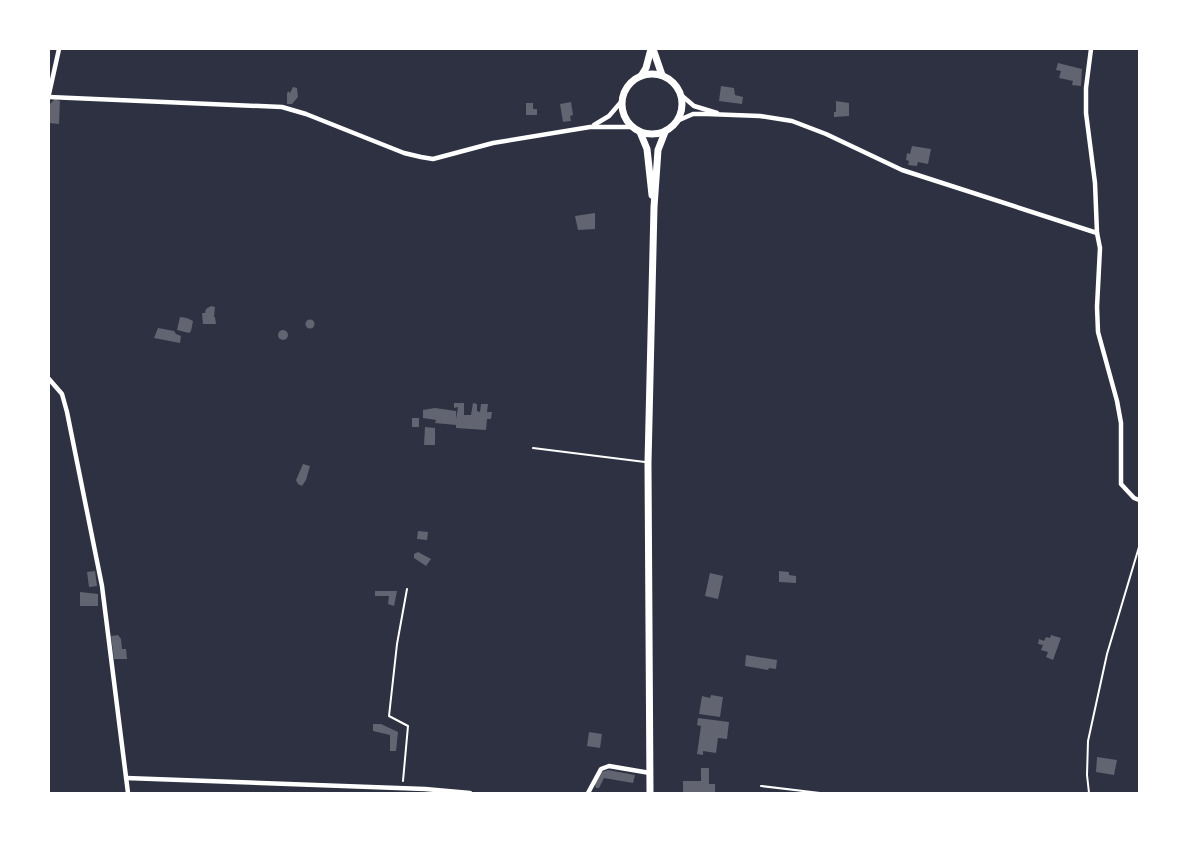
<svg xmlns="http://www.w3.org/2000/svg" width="1188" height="842" viewBox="0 0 1188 842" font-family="'DM Sans',sans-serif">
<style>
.building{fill:#626471}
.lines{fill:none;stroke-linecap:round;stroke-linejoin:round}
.path{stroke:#fff;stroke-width:2}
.service{stroke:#fff;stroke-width:2}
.minor{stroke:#fff;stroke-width:4.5}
.primary{stroke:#fff;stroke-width:7}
</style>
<rect width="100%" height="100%" fill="#2d3142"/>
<g class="building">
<path d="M1058,63L1082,69L1081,86L1072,85L1073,81L1059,78L1061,71L1056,70Z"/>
<path d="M721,86L734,88L735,95L743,97L742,104L719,101Z"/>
<path d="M293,87L297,88L298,97L292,104H287V94L288,91L290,93Z"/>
<path d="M55,99L60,101L59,124L49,123L50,104Z"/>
<path d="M836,101L849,103V116L834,117V112H836Z"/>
<path d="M571,102L573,115L570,116L571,121L563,122L560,104Z"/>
<path d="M526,103H533V109H537V115H526Z"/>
<path d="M912,146L931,149L928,164L918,162L917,166L908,165L909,161L906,160L907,153L910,154Z"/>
<path d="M595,213V229L578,230L575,216Z"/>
<path d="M211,306L215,307L214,317H215L216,324H203L202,313H205L206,309Z"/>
<path d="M180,317L187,318L193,321L191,331L189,333L177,330Z"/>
<circle cx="310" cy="324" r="4.5"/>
<path d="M158,328L174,331L176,334L181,336L180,343L154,338Z"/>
<circle cx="283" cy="335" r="5"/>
<path d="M454,403H464V415H471L473,403L477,404V411L480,412L481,404H488L487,412H492L491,419H487L486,430L456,428V425L435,423L436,420L423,418V410L435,408L456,411V419L458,407L454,408Z"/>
<rect x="412" y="418" width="7" height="9"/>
<path d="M425,427L435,428V445H424Z"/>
<path d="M303,464L310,466L306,480L302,486L298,484L296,480Z"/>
<path d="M418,531L428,532L427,540L417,539Z"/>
<path d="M418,552L431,559L426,566L414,558V554Z"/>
<path d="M95,571L97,586L89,587L87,572Z"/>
<path d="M779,571L789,572V575L796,576V583L779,582Z"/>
<path d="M710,573L723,576L718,599L705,596Z"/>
<path d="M375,591H397L394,606L388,604L389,596H375Z"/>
<path d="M80,592L98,594V606H80Z"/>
<path d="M118,635L121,639L122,649H126L127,659H114L111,636Z"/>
<path d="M1051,635L1061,638L1053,660L1046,657L1048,652L1041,650L1043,645L1038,644L1039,639L1044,641L1046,637L1050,638Z"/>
<path d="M746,655L777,660L776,669L769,668L768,670L745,666Z"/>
<path d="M711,695L723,697L720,717L699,714L702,696L710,698Z"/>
<path d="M698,718L729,722L727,739L718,738L716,753L703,751V755L697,754L701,726L697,725Z"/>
<path d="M373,724H381L398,732L396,751H390V735L373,731Z"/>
<path d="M589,732L602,734L600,748L587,746Z"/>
<path d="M1097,757L1117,760L1114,775L1096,772Z"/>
<path d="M701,768H709V784H715V793H683V781H701Z"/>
<path d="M608,770L635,775L633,783L604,778L599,788H596L595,784L602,772Z"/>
</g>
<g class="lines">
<g class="path">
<path d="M403,781L408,726L389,716L397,644L407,589"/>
<path d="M1089,793L1087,775L1088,741L1107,654L1139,547"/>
</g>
<g class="service">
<path d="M533,448L645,462"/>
<path d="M761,786L820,793"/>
</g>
<g class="minor">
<path d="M1091,49L1086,88V113L1095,183L1097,233L1100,248L1097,307L1098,332L1117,401L1121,423V484L1134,498L1139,500"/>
<path d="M49,94L59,49"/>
<path d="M681,95L694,106L717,113"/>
<path d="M49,97L282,107L306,114L404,153L421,157L433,159L493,143L590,127H632"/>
<path d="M677,121L693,114H707L760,116L792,121L826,134L902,170L1097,233"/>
<path d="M594,125L609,116L621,102"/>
<path d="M49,379L62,394L67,412L102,586L128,793"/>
<path d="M126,778L425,789L470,793"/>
<path d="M588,793L601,769L609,766L650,773"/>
</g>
<g class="primary">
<path d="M653,49L662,75"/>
<circle cx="652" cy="104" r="30"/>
<path d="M641,76L646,68L651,49"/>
<path d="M640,132L647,149L652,195"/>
<path d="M650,793L648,463L654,207L658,150L665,132"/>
</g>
</g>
<rect width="1188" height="842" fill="none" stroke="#ffffff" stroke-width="100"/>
</svg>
